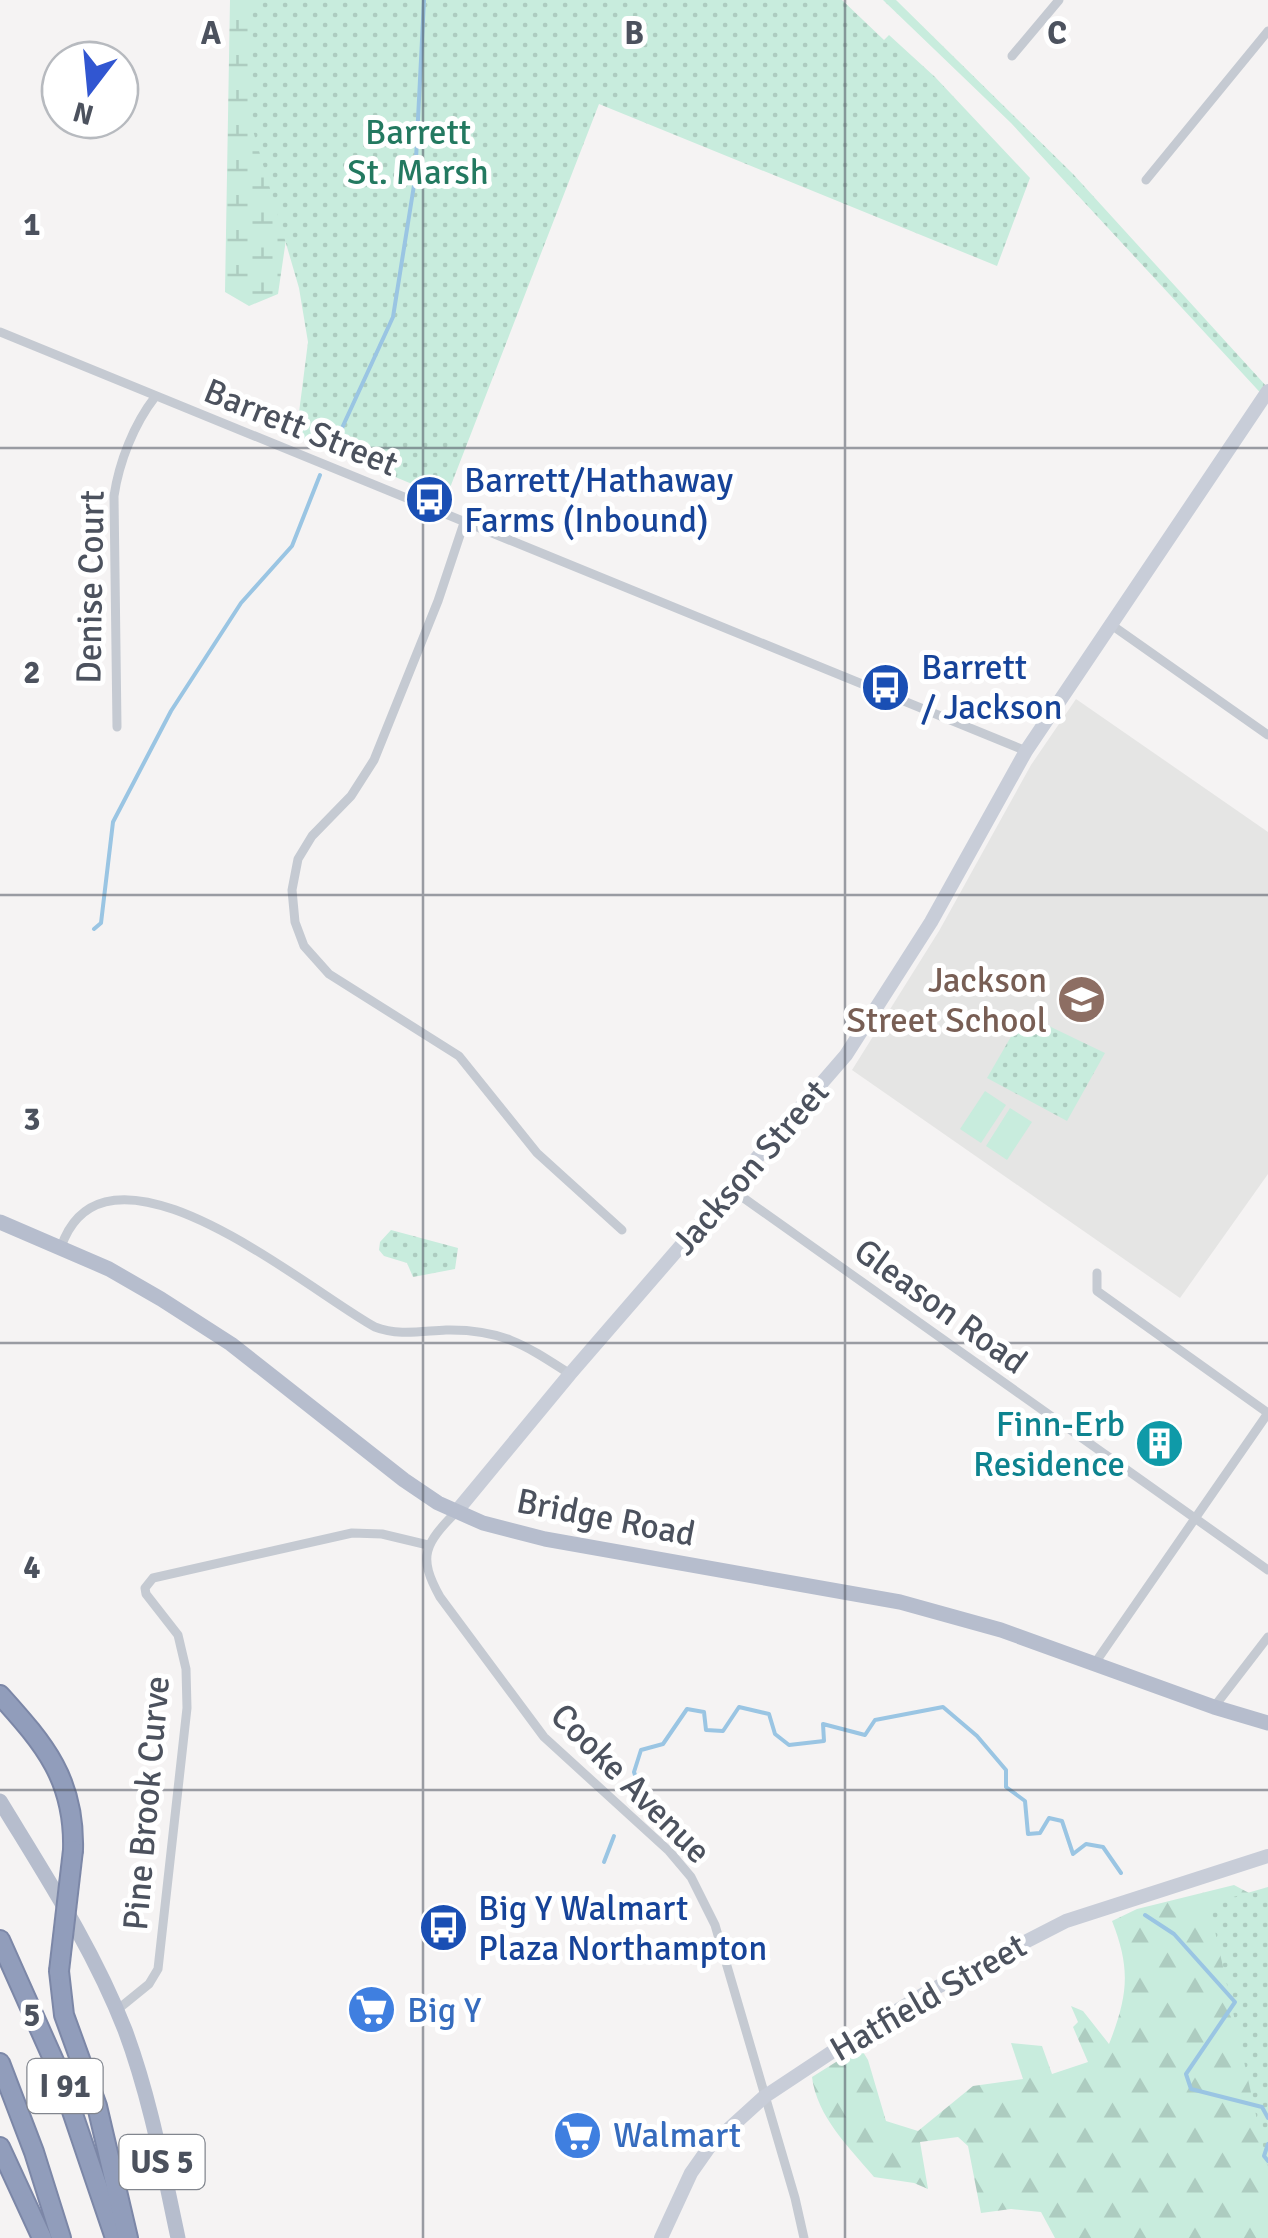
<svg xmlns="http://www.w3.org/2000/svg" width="1268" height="2238" viewBox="0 0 1268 2238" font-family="Signika,sans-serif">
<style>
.education{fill:#e5e5e4}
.grass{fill:#c8ecdd}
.forest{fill:url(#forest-firs)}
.wetland{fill:url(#wetland-marsh)}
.park{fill:url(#park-dots)}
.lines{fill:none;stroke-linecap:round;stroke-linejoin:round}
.stream{stroke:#9ac5e3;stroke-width:4}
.highway-casing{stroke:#7c87a7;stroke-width:22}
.street{stroke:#c5cad2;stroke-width:9}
.secondary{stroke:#c8cdd8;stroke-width:14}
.primary{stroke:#b6bdcd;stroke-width:15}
.highway{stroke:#919dbb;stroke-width:18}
.highway-bridge-casing{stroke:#7c87a7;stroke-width:22;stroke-linecap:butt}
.highway-bridge{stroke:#919dbb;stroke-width:18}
.grid{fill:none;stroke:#4c525e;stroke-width:2.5;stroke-opacity:0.55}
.labels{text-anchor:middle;stroke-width:10;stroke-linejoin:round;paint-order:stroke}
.shield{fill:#fff;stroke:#82868e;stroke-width:2.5}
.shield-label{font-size:32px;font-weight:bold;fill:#4c525e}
.park-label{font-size:35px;fill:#237960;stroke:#fff}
.street-label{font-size:35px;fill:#4c525e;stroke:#fff}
.transit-label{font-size:35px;fill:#164399;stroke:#fff;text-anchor:start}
.education-label{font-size:35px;fill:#785e54;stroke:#fff;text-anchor:end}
.culture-label{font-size:35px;fill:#0d838f;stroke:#fff;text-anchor:end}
.shop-label{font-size:35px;fill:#366cbe;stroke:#fff;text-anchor:start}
.grid-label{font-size:32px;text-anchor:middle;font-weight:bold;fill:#4c525e;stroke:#fff;stroke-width:10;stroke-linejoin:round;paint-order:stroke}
</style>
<defs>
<pattern id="forest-firs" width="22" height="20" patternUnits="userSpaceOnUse" patternTransform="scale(2.5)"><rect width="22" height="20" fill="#c8ecdd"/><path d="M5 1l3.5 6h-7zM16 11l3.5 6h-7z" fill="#adccc0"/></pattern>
<pattern id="wetland-marsh" width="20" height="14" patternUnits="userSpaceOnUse" patternTransform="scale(2.5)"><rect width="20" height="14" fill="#c8ecdd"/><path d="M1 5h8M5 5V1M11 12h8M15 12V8" fill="none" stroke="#adccc0"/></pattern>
<pattern id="park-dots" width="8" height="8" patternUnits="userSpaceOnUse" patternTransform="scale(2.5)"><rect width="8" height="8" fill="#c8ecdd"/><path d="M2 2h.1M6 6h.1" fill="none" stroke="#adccc0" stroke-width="1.8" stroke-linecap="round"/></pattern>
</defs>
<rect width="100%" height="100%" fill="#f5f3f3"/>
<path class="education" d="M1076,699L1268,832V1174L1180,1298L852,1070L939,931L1031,765Z"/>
<g class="grass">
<path d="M985,1091L1006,1105L981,1143L960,1129Z"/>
<path d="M1010,1108L1032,1122L1007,1160L986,1146Z"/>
</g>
<path class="forest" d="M1234,1885L1268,1903V2238H1055L1041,2212L1011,2209L981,2213L968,2146L958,2137L920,2142L928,2189L914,2183L874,2177C849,2147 817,2117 812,2077L860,2047L868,2060L886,2121L918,2131L973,2086L1023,2079L1011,2043L1042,2046L1052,2074L1088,2062L1073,2027L1078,2022L1071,2006L1083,2011L1109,2044C1128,1996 1131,1969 1112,1921L1137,1909Z"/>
<path class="wetland" d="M230,0H366L312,62L278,294L249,306L225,292Z"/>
<g class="park">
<path d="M248,0H842L884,40L889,35L935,77L1030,178L997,266L599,104L446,498L296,436L308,342L299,288L252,127Z"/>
<path d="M883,0H896L1073,174L1268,388V401L1011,123Z"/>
<path d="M1024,1014L1105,1053L1067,1121L987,1078Z"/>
<path d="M391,1230L458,1248L455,1269L413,1277L407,1263L384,1256L379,1250L380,1242Z"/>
<path d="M1268,1887V2169L1209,1904Z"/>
</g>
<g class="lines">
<g class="stream">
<path d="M331,452L393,317L415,179L424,0"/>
<path d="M94,929L101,923L113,822L171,711L241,603L292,546L320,475"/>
<path d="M642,1796L634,1772L641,1750L663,1744L687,1709L704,1712L706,1730L723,1731L739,1707L769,1714L775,1734L789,1745L824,1741L823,1724L865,1735L875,1720L943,1707L977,1736L1006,1770V1787L1025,1801L1028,1834L1040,1833L1049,1818L1062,1821L1073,1854L1086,1844L1103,1847L1121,1873"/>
<path d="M604,1862L614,1836"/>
<path d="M1145,1915L1174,1934L1235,2002L1186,2074L1191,2089L1262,2107L1268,2118"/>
<path d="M1268,2144L1264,2156L1268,2161"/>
</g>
<defs>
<g id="highway">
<path d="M0,1695C45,1745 75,1780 73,1850"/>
<path d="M0,1940L58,2070L115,2238"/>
<path d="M59,1971L64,2015L97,2106L128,2238"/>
<path d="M0,2063L34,2152L61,2238"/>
<path d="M0,2147L42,2238"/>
</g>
</defs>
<use href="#highway" class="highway-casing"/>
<g class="street">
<path d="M1012,56L1059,0"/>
<path d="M1146,180L1268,31"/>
<path d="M0,332L1026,751"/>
<path d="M464,523L438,601L374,760L351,796L312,836L298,859L292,890L295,922L304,946L329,974L459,1056L537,1153L622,1230"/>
<path d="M1113,626L1268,735"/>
<path d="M117,727L114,496C119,462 134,424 155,397"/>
<path d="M731,1189L1268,1570"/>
<path d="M61,1247C106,1117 310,1292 375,1327C398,1336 422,1331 446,1330C502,1329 525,1345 570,1374"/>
<path d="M1097,1273V1291L1268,1413"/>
<path d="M456,1512C425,1544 417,1556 440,1597L544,1737L669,1851L691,1877L715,1925L795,2198L804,2238"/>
<path d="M1095,1663L1268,1413"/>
<path d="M1214,1707L1268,1637"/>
<path d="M117,2010L149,1984L158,1969L187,1708L186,1669L178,1635L146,1594L145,1588L153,1578L352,1533L382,1534L428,1545"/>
</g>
<g class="secondary">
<path d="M456,1512L570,1374L846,1055L931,922L1026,751L1268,391"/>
<path d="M661,2238L691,2173L710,2146L764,2097L853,2038L924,1994L1066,1921L1268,1856"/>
</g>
<g class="primary">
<path d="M0,1222L109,1269L161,1299L231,1344L404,1480L438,1503L483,1523L545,1539L900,1602L1001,1630L1214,1707L1268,1723"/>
<path d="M0,1801C45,1875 93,1948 125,2030C150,2097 163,2168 178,2238"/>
</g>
<use href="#highway" class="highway"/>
<defs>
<path id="highway-bridge" d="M59,1971L73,1850"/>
</defs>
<use href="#highway-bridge" class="highway-bridge-casing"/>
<use href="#highway-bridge" class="highway-bridge"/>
</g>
<path class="grid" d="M423,0V2238M845,0V2238M0,448H1268M0,895H1268M0,1343H1268M0,1790H1268"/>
<defs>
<symbol id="bus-disc" viewBox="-11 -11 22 22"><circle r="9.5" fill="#1a4fb4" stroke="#fff"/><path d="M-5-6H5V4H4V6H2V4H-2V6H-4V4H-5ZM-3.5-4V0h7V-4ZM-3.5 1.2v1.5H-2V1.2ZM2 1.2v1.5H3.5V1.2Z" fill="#fff"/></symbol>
<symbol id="school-disc" viewBox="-11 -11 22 22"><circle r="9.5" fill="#8d6e63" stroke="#fff"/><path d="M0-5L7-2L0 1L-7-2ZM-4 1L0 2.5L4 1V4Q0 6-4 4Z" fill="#fff"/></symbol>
<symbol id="building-disc" viewBox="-11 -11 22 22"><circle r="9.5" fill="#0f9aa8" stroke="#fff"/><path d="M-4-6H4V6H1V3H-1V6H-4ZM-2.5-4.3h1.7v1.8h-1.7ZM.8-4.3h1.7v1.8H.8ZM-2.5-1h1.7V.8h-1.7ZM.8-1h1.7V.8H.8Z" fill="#fff"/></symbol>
<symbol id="supermarket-disc" viewBox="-11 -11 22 22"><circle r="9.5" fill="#3f7fe0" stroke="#fff"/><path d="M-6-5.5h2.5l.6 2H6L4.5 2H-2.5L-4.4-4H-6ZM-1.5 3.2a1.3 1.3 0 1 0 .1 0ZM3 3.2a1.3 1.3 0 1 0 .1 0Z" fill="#fff"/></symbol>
</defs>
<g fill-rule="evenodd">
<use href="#bus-disc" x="402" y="472" width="55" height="55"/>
<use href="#bus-disc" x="858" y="660" width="55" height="55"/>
<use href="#school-disc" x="1054" y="972" width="55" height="55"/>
<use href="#building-disc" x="1132" y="1416" width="55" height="55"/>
<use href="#bus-disc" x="416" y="1900" width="55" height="55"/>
<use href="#supermarket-disc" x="344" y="1982" width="55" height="55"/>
<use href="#supermarket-disc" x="550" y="2108" width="55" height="55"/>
</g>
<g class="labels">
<g class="shield">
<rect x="27.5" y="2059" width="75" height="54" rx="8"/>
<rect x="119.5" y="2135" width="85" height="54" rx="8"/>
</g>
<g class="shield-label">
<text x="65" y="2097">I 91</text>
<text x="162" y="2173">US 5</text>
</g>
<g class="park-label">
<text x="418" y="144">Barrett<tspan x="418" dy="40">St. Marsh</tspan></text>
</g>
<g class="street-label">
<text transform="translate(301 427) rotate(22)" y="12">Barrett Street</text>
<text transform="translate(90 587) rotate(-89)" y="12">Denise Court</text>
<text transform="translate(750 1167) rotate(-49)" y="12">Jackson Street</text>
<text transform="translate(941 1306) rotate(36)" y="12">Gleason Road</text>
<text transform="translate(606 1517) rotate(11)" y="12">Bridge Road</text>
<text transform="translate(631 1783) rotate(45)" y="12">Cooke Avenue</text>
<text transform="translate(146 1803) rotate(-85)" y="12">Pine Brook Curve</text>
<text transform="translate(928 1997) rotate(-30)" y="12">Hatfield Street</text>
</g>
<g class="transit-label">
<text x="464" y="492">Barrett/Hathaway<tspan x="464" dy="40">Farms (Inbound)</tspan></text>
<text x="921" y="679">Barrett<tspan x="921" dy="40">/ Jackson</tspan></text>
<text x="478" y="1920">Big Y Walmart<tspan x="478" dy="40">Plaza Northampton</tspan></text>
</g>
<g class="education-label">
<text x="1047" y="992">Jackson<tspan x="1047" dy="40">Street School</tspan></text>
</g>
<g class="culture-label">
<text x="1125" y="1436">Finn-Erb<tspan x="1125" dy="40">Residence</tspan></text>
</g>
<g class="shop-label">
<text x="407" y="2022">Big Y</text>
<text x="613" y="2147">Walmart</text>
</g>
</g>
<g class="grid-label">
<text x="211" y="44">A</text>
<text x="634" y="44">B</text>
<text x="1057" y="44">C</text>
<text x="32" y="235">1</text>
<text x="32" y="683">2</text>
<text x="32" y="1130">3</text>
<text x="32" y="1578">4</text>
<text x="32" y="2026">5</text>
</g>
<g transform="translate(90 90) rotate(196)"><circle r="48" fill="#ffffff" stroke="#b7babf" stroke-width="2.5"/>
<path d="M0-8L18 38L0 25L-18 38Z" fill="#3156d1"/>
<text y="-15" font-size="28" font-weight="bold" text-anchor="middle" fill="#4c525e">N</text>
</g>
</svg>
